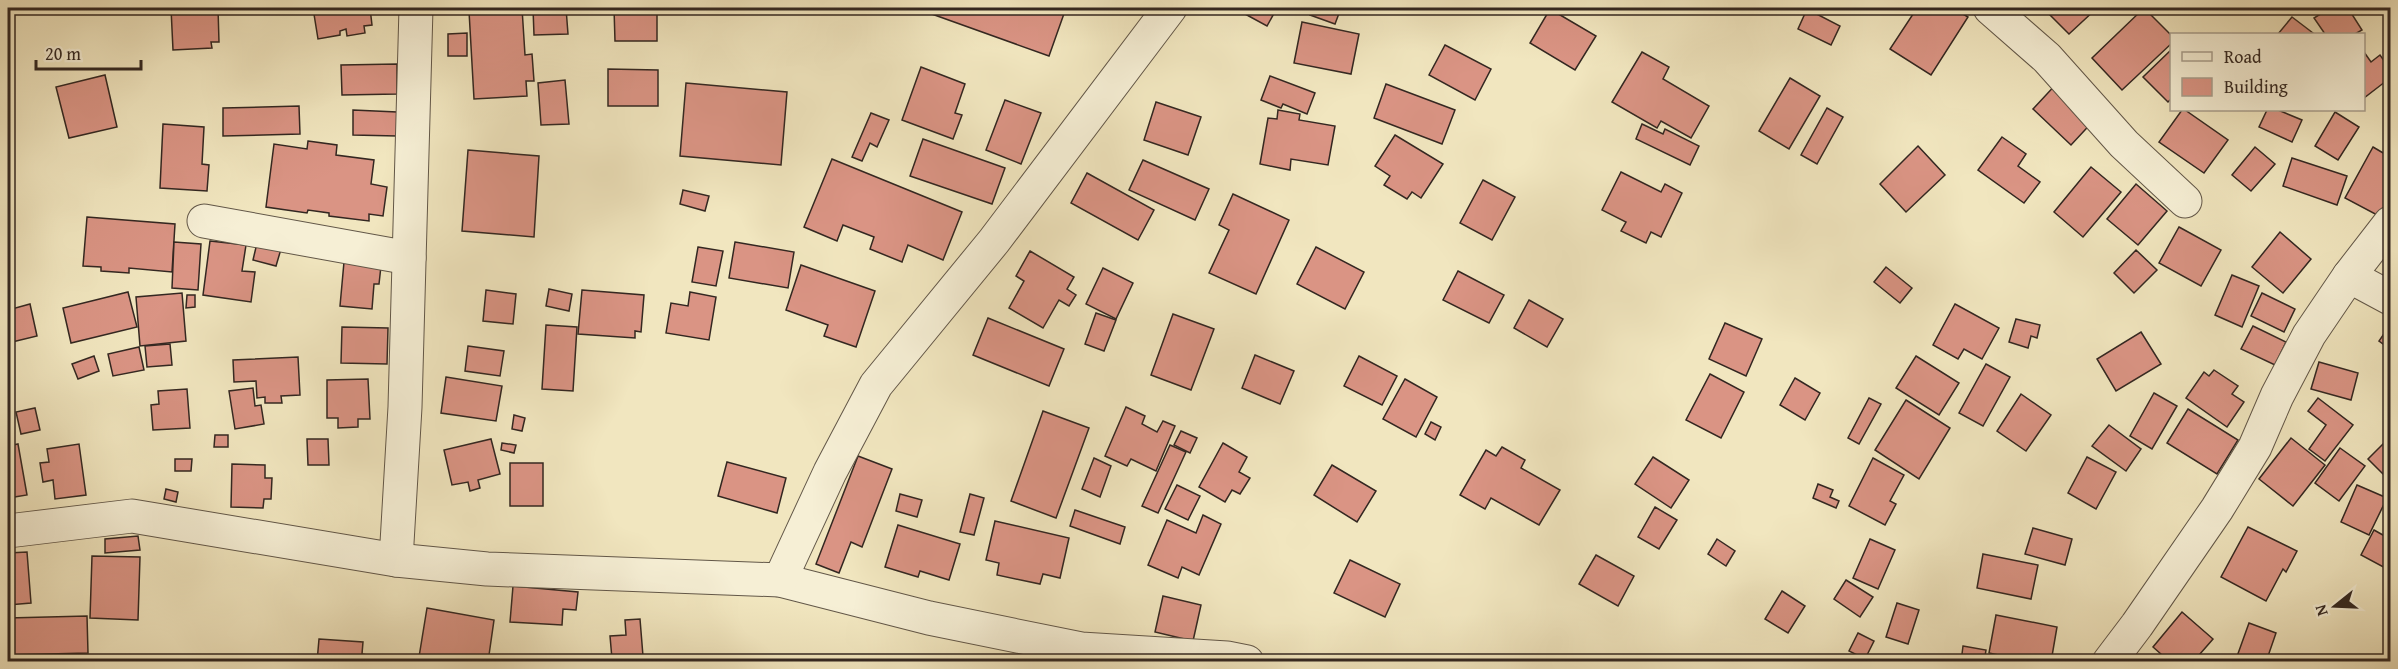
<svg xmlns="http://www.w3.org/2000/svg" width="2398" height="669" viewBox="0 0 2398 669" font-family="'Gentium Book Plus',serif">
<style>
.building{fill:#da9484;stroke:#332721;stroke-width:1.5}
.lines{fill:none;stroke-linecap:round;stroke-linejoin:round}
.minor-casing{stroke:#625748;stroke-width:35}
.minor{stroke:#f6efd5;stroke-width:33}
</style>
<rect width="100%" height="100%" fill="#f1e6bf"/>
<filter id="stains"><feTurbulence type="fractalNoise" baseFrequency=".00333" numOctaves="4"/><feColorMatrix values="0 0 0 0 .2 0 0 0 0 .09 0 0 0 0 .02 0 0 0 .5 -.17"/></filter>
<radialGradient id="worn" r=".72"><stop offset=".6" stop-color="#630" stop-opacity="0"/><stop offset="1" stop-color="#630" stop-opacity=".3"/></radialGradient>
<g class="building">
<path d="M171,8H218L219,42H211L212,48L173,50Z"/>
<path d="M313,8H370L372,25L364,26L365,33L347,36L346,29L340,31V35L318,39Z"/>
<path d="M522,8L525,55L532,54L534,81H526L527,96L474,99L469,11Z"/>
<path d="M533,8H566L568,34L534,35Z"/>
<path d="M614,8H657V41H615Z"/>
<path d="M915,8H1066L1049,56Z"/>
<path d="M1234,8H1277L1267,26Z"/>
<path d="M1313,8H1341L1335,24L1310,15Z"/>
<path d="M1917,8H1953L1968,17L1931,75L1890,49Z"/>
<path d="M2043,8H2097L2069,34Z"/>
<path d="M2144,8L2172,36V43L2122,90L2092,58Z"/>
<path d="M2330,8H2348L2362,30L2355,34H2325L2314,18Z"/>
<path d="M1550,9L1596,36L1575,70L1530,43Z"/>
<path d="M1807,9L1840,26L1831,45L1798,29Z"/>
<path d="M2292,17L2313,33L2312,34H2278Z"/>
<path d="M1302,22L1359,34L1351,74L1294,63Z"/>
<path d="M467,33V56H448V34Z"/>
<path d="M1445,45L1491,69L1475,100L1429,75Z"/>
<path d="M2172,49V98L2168,102L2143,77Z"/>
<path d="M1642,52L1669,67L1663,79L1709,106L1691,138L1661,121L1657,128L1612,102Z"/>
<path d="M2364,52L2371,62L2380,55L2390,69V78L2364,98Z"/>
<path d="M397,64V94L342,95L341,65Z"/>
<path d="M921,67L965,84L955,113L962,115L953,139L902,120Z"/>
<path d="M608,69L658,70V106H608Z"/>
<path d="M105,75L117,127L69,138L56,87Z"/>
<path d="M1270,76L1315,93L1307,114L1283,104L1281,108L1261,100Z"/>
<path d="M1790,78L1820,96L1789,149L1759,131Z"/>
<path d="M565,80L569,124L541,125L538,83Z"/>
<path d="M2059,81L2097,117L2071,145L2033,109Z"/>
<path d="M686,83L787,92L781,165L680,156Z"/>
<path d="M1386,84L1455,110L1442,144L1374,118Z"/>
<path d="M1005,100L1041,113L1021,164L986,150Z"/>
<path d="M1156,102L1201,117L1188,155L1144,140Z"/>
<path d="M299,106L300,134L223,136V108Z"/>
<path d="M1827,108L1843,117L1817,164L1801,155Z"/>
<path d="M353,110L397,112V136L353,135Z"/>
<path d="M1278,110L1300,114L1299,120L1335,126L1328,165L1291,159L1290,170L1260,164L1268,118L1277,119Z"/>
<path d="M2182,110H2185L2228,140L2204,173L2159,142Z"/>
<path d="M2267,110H2278L2302,120L2292,142L2259,127Z"/>
<path d="M2335,112L2359,127L2338,160L2315,146Z"/>
<path d="M871,113L889,120L877,147L870,143L862,161L852,157Z"/>
<path d="M163,124L204,127L202,164L209,165L207,191L160,188Z"/>
<path d="M1642,124L1663,134L1665,129L1699,146L1690,165L1636,139Z"/>
<path d="M1395,135L1443,164L1421,198L1412,192L1407,199L1384,185L1390,176L1375,166Z"/>
<path d="M2002,137L2026,154L2018,166L2040,182L2024,203L1978,170Z"/>
<path d="M923,139L1005,168L992,204L910,176Z"/>
<path d="M308,141L337,145L336,155L374,160L371,184L387,187L383,216L369,214V221L329,216V213L308,210L307,213L266,207L274,144L307,149Z"/>
<path d="M1918,146L1945,175L1906,212L1880,184Z"/>
<path d="M2255,147L2275,164L2251,191L2232,175Z"/>
<path d="M2373,147L2390,157V195L2379,216L2345,198Z"/>
<path d="M468,150L539,156L534,237L462,231Z"/>
<path d="M2292,158L2347,176L2337,205L2283,186Z"/>
<path d="M832,159L962,212L943,260L908,245L902,262L870,249L874,237L843,225L837,241L804,227Z"/>
<path d="M1143,160L1209,189L1195,220L1129,190Z"/>
<path d="M2091,167L2121,192L2083,237L2054,212Z"/>
<path d="M1621,172L1661,192L1665,184L1682,193L1661,237L1651,232L1646,243L1621,231L1626,222L1602,210Z"/>
<path d="M1087,173L1154,210L1138,240L1071,203Z"/>
<path d="M1483,180L1515,197L1492,240L1460,223Z"/>
<path d="M2136,184L2167,211L2138,245L2107,219Z"/>
<path d="M683,190L709,196L705,211L680,204Z"/>
<path d="M1233,194L1289,220L1256,294L1209,273L1229,230L1219,225Z"/>
<path d="M87,217L175,224L172,272L129,268V273L101,271V267L83,266Z"/>
<path d="M2179,227L2221,250L2201,286L2159,263Z"/>
<path d="M2280,232L2311,259L2283,293L2252,267Z"/>
<path d="M210,241L246,245L242,271L255,272L251,302L203,295Z"/>
<path d="M174,242L201,244L198,290L172,288Z"/>
<path d="M735,242L794,252L788,288L729,278Z"/>
<path d="M257,243L281,249L276,266L253,260Z"/>
<path d="M698,247L723,251L716,286L692,282Z"/>
<path d="M1316,247L1364,272L1345,309L1297,284Z"/>
<path d="M2136,250L2157,270L2134,293L2114,273Z"/>
<path d="M1030,251L1074,277L1067,289L1076,295L1069,306L1059,300L1043,328L1009,308L1024,281L1016,276Z"/>
<path d="M344,262L381,266L379,284H374L372,309L340,306Z"/>
<path d="M801,265L875,291L856,347L824,336L828,325L786,310Z"/>
<path d="M1886,267L1912,288L1900,303L1874,282Z"/>
<path d="M1103,268L1133,283L1116,319L1086,304Z"/>
<path d="M1458,271L1504,295L1489,323L1443,300Z"/>
<path d="M2232,275L2259,286L2242,327L2215,315Z"/>
<path d="M549,289L572,294L569,311L546,306Z"/>
<path d="M486,290L516,294L513,324L483,321Z"/>
<path d="M582,290L644,295L641,332L635,331V338L578,334Z"/>
<path d="M128,292L137,327L71,343L63,308Z"/>
<path d="M690,292L716,297L709,340L666,333L671,303L688,306Z"/>
<path d="M182,293L186,341L140,346L136,297Z"/>
<path d="M2262,293L2295,309L2284,332L2251,316Z"/>
<path d="M187,295H195V307L186,308Z"/>
<path d="M1529,300L1563,319L1547,347L1514,328Z"/>
<path d="M30,304L37,336L8,343V310Z"/>
<path d="M1955,304L1999,328L1982,359L1964,349L1958,359L1933,345Z"/>
<path d="M1096,313L1116,320L1104,351L1085,344Z"/>
<path d="M1173,314L1214,329L1191,390L1151,375Z"/>
<path d="M988,318L1064,349L1049,386L973,355Z"/>
<path d="M2016,319L2040,325L2037,338L2031,336L2028,348L2009,342Z"/>
<path d="M1725,323L1762,339L1746,376L1709,359Z"/>
<path d="M546,325L577,327L573,391L542,389Z"/>
<path d="M2390,325V349L2379,341Z"/>
<path d="M2253,326L2286,342L2275,365L2241,349Z"/>
<path d="M342,327L388,328L387,364L341,363Z"/>
<path d="M2141,332L2161,364L2116,391L2097,359Z"/>
<path d="M170,344L172,365L147,367L145,346Z"/>
<path d="M468,346L504,351L500,376L465,371Z"/>
<path d="M139,347L144,370L113,376L108,354Z"/>
<path d="M1255,355L1294,371L1280,404L1242,388Z"/>
<path d="M94,356L99,371L78,379L72,364Z"/>
<path d="M1359,356L1397,376L1382,405L1344,386Z"/>
<path d="M1916,356L1959,383L1939,415L1896,388Z"/>
<path d="M298,357L300,395L281,396L282,403H265V397L257,398L256,381L234,382L233,360Z"/>
<path d="M2319,362L2358,373L2351,400L2311,389Z"/>
<path d="M1986,364L2010,377L1983,426L1959,413Z"/>
<path d="M2214,370L2238,386L2232,394L2244,402L2227,427L2186,398L2204,372L2209,376Z"/>
<path d="M1710,374L1744,392L1721,438L1686,420Z"/>
<path d="M446,377L502,386L496,421L441,413Z"/>
<path d="M1795,378L1820,393L1805,420L1780,405Z"/>
<path d="M368,379L370,419H358V427L338,428V418H327V380Z"/>
<path d="M1405,379L1437,397L1416,437L1383,419Z"/>
<path d="M253,388L255,406L261,405L264,424L235,429L229,391Z"/>
<path d="M187,389L190,428L153,430L151,405L159,404L158,391Z"/>
<path d="M2154,393L2177,406L2152,449L2130,436Z"/>
<path d="M2021,394L2051,415L2026,451L1997,431Z"/>
<path d="M1869,398L1881,404L1859,444L1848,438Z"/>
<path d="M2318,398L2353,425L2325,461L2309,449L2326,425L2308,411Z"/>
<path d="M1906,400L1950,428L1919,479L1875,450Z"/>
<path d="M1126,407L1145,416L1142,424L1157,432L1163,421L1175,426L1156,471L1131,459L1127,466L1105,456Z"/>
<path d="M35,408L40,430L21,434L16,412Z"/>
<path d="M2188,409L2238,440L2217,474L2167,443Z"/>
<path d="M1043,411L1089,428L1056,518L1011,501Z"/>
<path d="M514,415L525,418L522,431L512,429Z"/>
<path d="M1431,422L1441,427L1435,440L1425,434Z"/>
<path d="M2109,425L2141,449L2126,471L2092,446Z"/>
<path d="M1181,431L1197,438L1190,453L1174,445Z"/>
<path d="M215,435H228V447H214Z"/>
<path d="M2390,437V475L2387,478L2368,459Z"/>
<path d="M2291,438L2325,465L2293,506L2259,479Z"/>
<path d="M307,439H328L329,465H308Z"/>
<path d="M491,439L500,474L478,480L480,488L470,491L468,482L452,485L444,450Z"/>
<path d="M502,443L516,445L514,453L501,450Z"/>
<path d="M1223,443L1247,457L1239,472L1250,478L1240,494L1232,490L1225,502L1199,487Z"/>
<path d="M18,444L27,495L8,498V446Z"/>
<path d="M79,444L86,495L55,499L53,480L43,482L40,463L49,462L47,449Z"/>
<path d="M1170,445L1186,452L1158,513L1142,506Z"/>
<path d="M1502,447L1525,460L1521,468L1560,490L1539,525L1491,498L1485,509L1460,495L1486,450L1496,456Z"/>
<path d="M2340,448L2365,466L2339,501L2315,483Z"/>
<path d="M858,456L892,469L862,547L851,542L839,573L816,564Z"/>
<path d="M1653,457L1689,480L1671,508L1635,484Z"/>
<path d="M2087,457L2116,472L2096,509L2068,493Z"/>
<path d="M1094,458L1111,466L1100,497L1082,489Z"/>
<path d="M1873,458L1904,475L1890,501L1896,504L1885,525L1849,506Z"/>
<path d="M175,459H192L191,471H175Z"/>
<path d="M727,462L786,478L777,513L718,496Z"/>
<rect x="510" y="463" width="33" height="43"/>
<path d="M232,464L265,465V478H272L271,499H264L263,508L231,507Z"/>
<path d="M1332,465L1376,491L1357,522L1314,495Z"/>
<path d="M1818,484L1833,490L1830,497L1839,501L1836,508L1813,498Z"/>
<path d="M1177,485L1200,496L1188,520L1165,509Z"/>
<path d="M2357,485L2387,498L2369,535L2341,522Z"/>
<path d="M166,489L178,492L176,502L164,499Z"/>
<path d="M900,494L922,500L917,517L896,511Z"/>
<path d="M970,494L984,498L974,535L960,532Z"/>
<path d="M1655,507L1677,520L1659,549L1638,537Z"/>
<path d="M1075,510L1125,527L1120,544L1070,526Z"/>
<path d="M1203,515L1221,524L1199,575L1182,567L1178,578L1148,565L1167,520L1196,533Z"/>
<path d="M995,521L1069,538L1060,578L1043,574L1040,584L997,575L999,563L986,560Z"/>
<path d="M898,525L960,544L949,580L920,571L918,577L885,567Z"/>
<path d="M2248,527L2297,551L2286,572L2283,569L2266,601L2221,577Z"/>
<path d="M2033,528L2072,539L2065,565L2025,554Z"/>
<path d="M2374,530L2390,539L2389,570L2361,555Z"/>
<path d="M138,536L140,550L105,553V539Z"/>
<path d="M1717,539L1735,551L1726,566L1708,554Z"/>
<path d="M1870,539L1895,550L1878,589L1853,578Z"/>
<path d="M27,552L31,603L8,605V553Z"/>
<path d="M1983,554L2038,565L2031,599L1977,588Z"/>
<path d="M1596,555L1634,576L1618,606L1579,584Z"/>
<path d="M92,556L140,557L138,620L90,618Z"/>
<path d="M1350,560L1400,584L1385,617L1334,593Z"/>
<path d="M1846,580L1873,597L1860,617L1834,599Z"/>
<path d="M513,586L578,592L576,610L563,609L562,625L510,622Z"/>
<path d="M1782,591L1805,606L1788,633L1765,619Z"/>
<path d="M1163,596L1201,605L1193,641L1155,632Z"/>
<path d="M1897,603L1919,610L1908,644L1886,637Z"/>
<path d="M427,608L494,620L488,662L456,658L455,662H442L419,657Z"/>
<path d="M2182,612L2213,639L2193,662H2170L2153,647Z"/>
<path d="M1996,615L2057,627L2051,662H2031L1989,653Z"/>
<path d="M87,616L88,653L8,655V618Z"/>
<path d="M640,619L643,656L612,659L610,636L626,635L625,620Z"/>
<path d="M2249,623L2276,633L2266,662H2235Z"/>
<path d="M1858,633L1874,641L1865,659L1849,651Z"/>
<path d="M319,639L363,642L362,654L373,656L372,662H317Z"/>
<path d="M1963,646L1986,650L1984,662H1961Z"/>
</g>
<g class="lines">
<defs>
<g id="minor">
<path d="M1990,8L2047,58L2124,144L2185,201"/>
<path d="M204,221L409,258"/>
<path d="M2349,276L2390,298"/>
<path d="M8,531L132,516L396,560L487,569L780,580L929,618L1081,649L1227,658L1247,662"/>
<path d="M396,560L405,407L416,8"/>
<path d="M780,580L830,472L876,385L994,241L1170,8"/>
<path d="M2109,662L2137,625L2217,509L2255,447L2277,396L2309,335L2349,276L2390,223"/>
</g>
</defs>
<use href="#minor" class="minor-casing"/>
<use href="#minor" class="minor"/>
</g>
<rect width="2398" height="669" fill="none" stroke="#f1e6bf" stroke-width="30"/>
<rect x="9" y="9" width="2380" height="651" fill="none" stroke="#332721" stroke-width="3"/>
<rect x="15" y="15" width="2368" height="639" fill="none" stroke="#332721" stroke-width="1.5"/>
<rect x="2170" y="33" width="195" height="78" fill="#f6efd5" stroke="#a89f8d" stroke-width="1.5"/>
<rect x="2182" y="52" width="30" height="9" fill="#f6efd5" stroke="#a89f8d" stroke-width="1.5"/>
<text x="2224" y="63" font-size="18" fill="#332721">Road</text>
<rect x="2182" y="78" width="30" height="18" fill="#da9484" stroke="#a89f8d" stroke-width="1.5"/>
<text x="2224" y="93" font-size="18" fill="#332721">Building</text>
<g transform="translate(2335 606) rotate(252)" stroke="#f6efd5" stroke-width="4.5" paint-order="stroke">
<path d="M0-4.5L10 22L0 15L-10 22Z" fill="#332721"/>
<text y="-9" font-size="16" font-weight="bold" text-anchor="middle" fill="#332721">N</text>
</g>
<path d="M36 60v9h105v-9" fill="none" stroke="#332721" stroke-width="3"/>
<text x="45" y="60" font-size="18" fill="#332721" stroke="#f6efd5" stroke-width="4.5" paint-order="stroke">20 m</text>
<rect width="100%" height="100%" filter="url(#stains)"/>
<rect width="100%" height="100%" fill="url(#worn)"/>
</svg>
